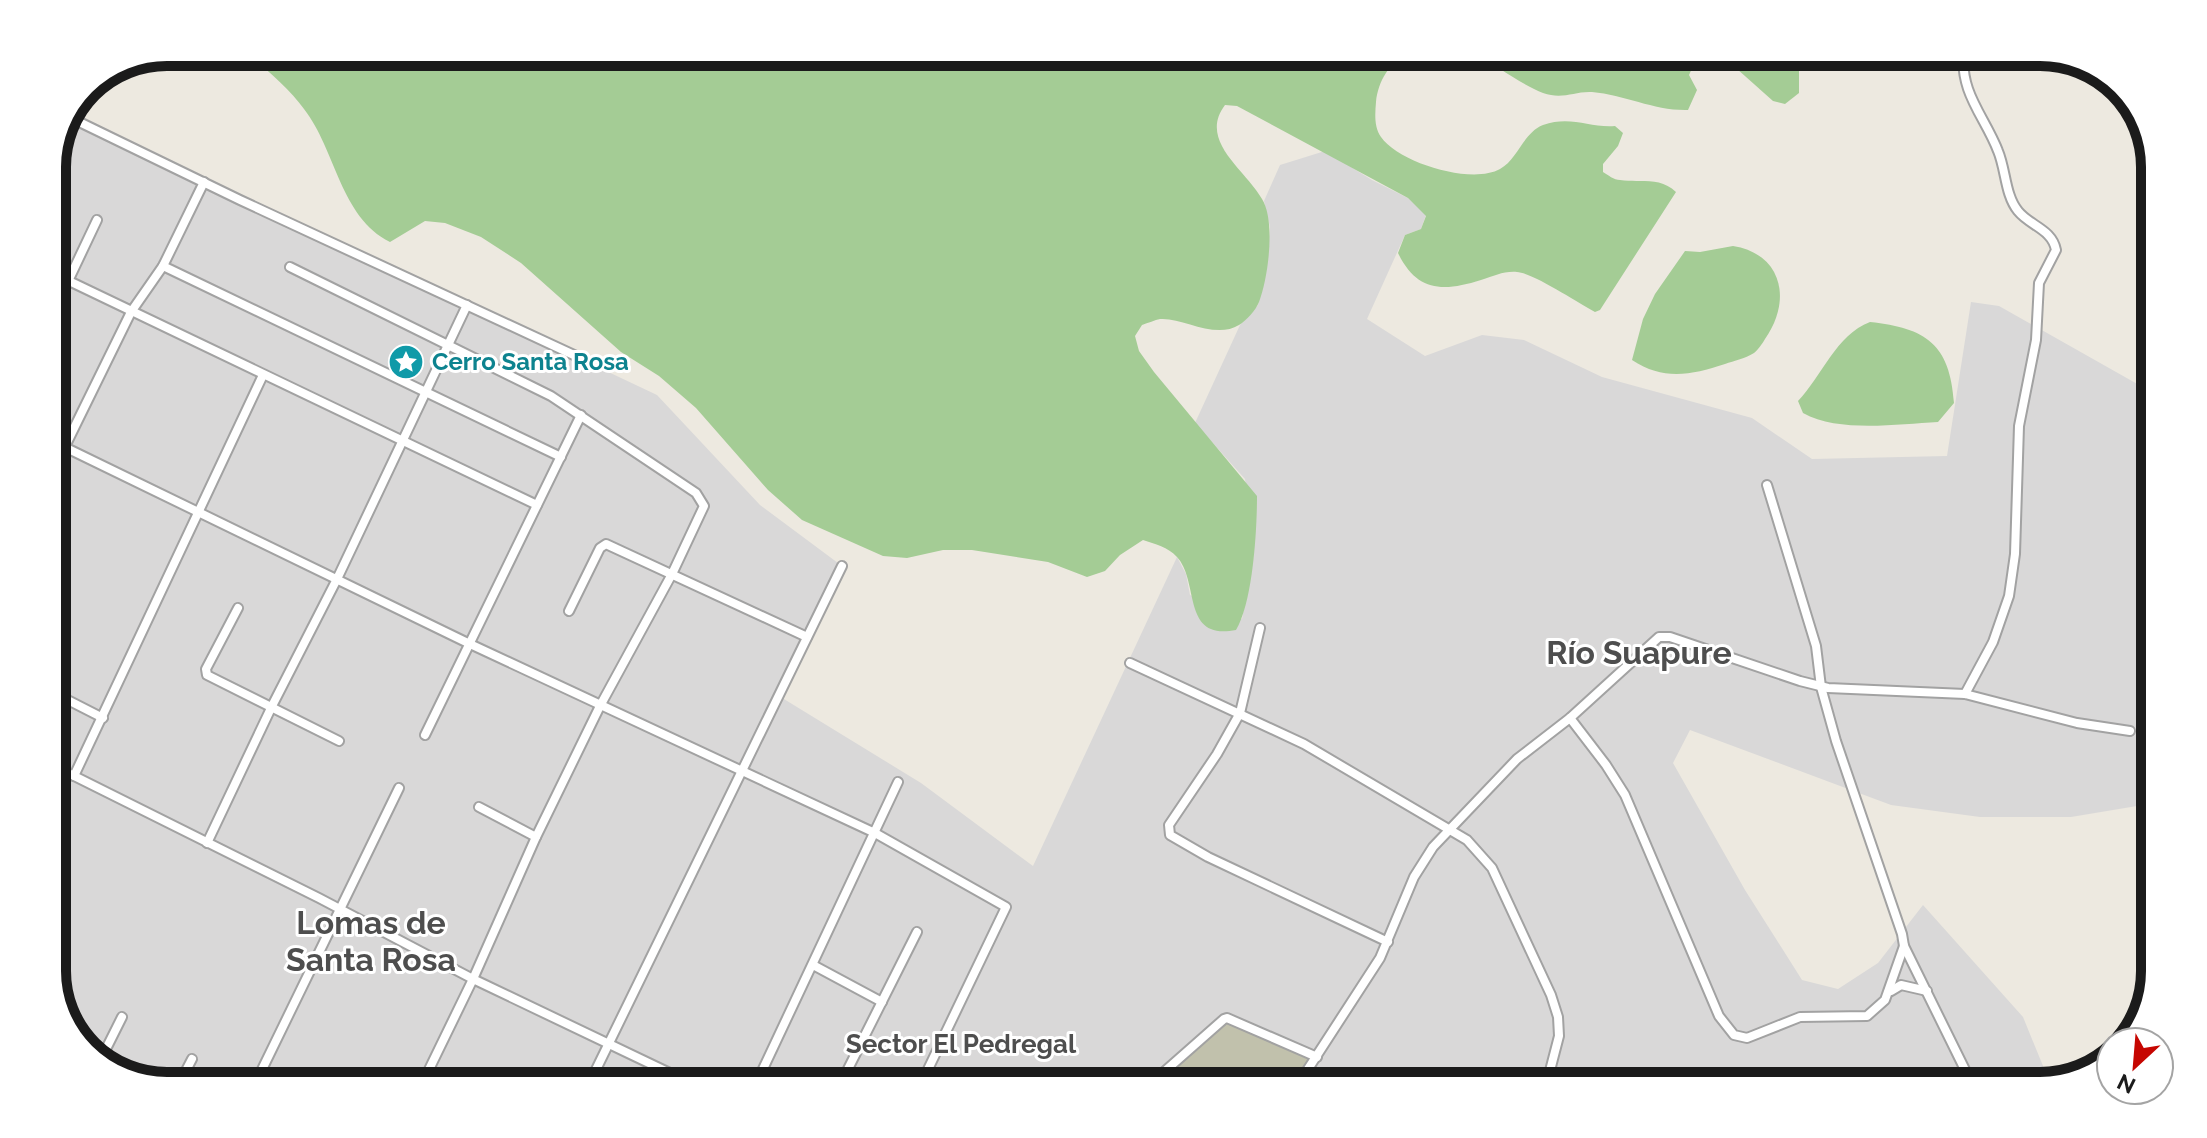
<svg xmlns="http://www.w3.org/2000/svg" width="2207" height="1138" viewBox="0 0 2207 1138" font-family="Raleway,sans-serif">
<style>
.residential{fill:#d9d8d8}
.construction{fill:#c1c1ac}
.forest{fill:#a4cc95}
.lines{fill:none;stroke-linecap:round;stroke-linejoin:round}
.street-casing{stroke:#a2a2a2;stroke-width:12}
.street{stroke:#fff;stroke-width:8}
.labels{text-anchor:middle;stroke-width:6;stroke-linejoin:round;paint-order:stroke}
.culture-label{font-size:24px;font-weight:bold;fill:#0d838f;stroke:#fff;text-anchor:start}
.neighbourhood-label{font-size:26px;font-weight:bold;fill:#4e4e4e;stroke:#fff}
.district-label{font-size:32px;font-weight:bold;fill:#4e4e4e;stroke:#fff}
.rim{fill:none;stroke:#1b1b1b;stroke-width:10}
</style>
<rect width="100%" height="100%" fill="#ede9e0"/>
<path class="residential" d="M71,118L657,395L760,505L842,566L779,696L921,783L1033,866L1177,557L1186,574L1190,595L1242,619L1254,554L1245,479L1195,423L1240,325L1258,305L1268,255L1270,227L1264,201L1280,165L1325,151L1372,180L1408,198L1426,215L1421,229L1405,235L1367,319L1425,356L1482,335L1524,340L1602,377L1752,418L1812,459L1947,456L1971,302L1999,306L2155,394V803L2071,817H1980L1891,805L1690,730L1673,763L1745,890L1802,980L1838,989L1878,963L1923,905L2023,1017L2050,1083L2041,1086H167L116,1074L72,1035L52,979V160Z"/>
<path class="construction" d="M1224,1019L1317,1057L1297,1086H1148Z"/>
<g class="forest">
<path d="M247,52H1408C1390,62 1378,81 1376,102C1375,114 1374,127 1381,137C1399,163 1472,185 1500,169C1518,159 1523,133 1543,125C1571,115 1589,128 1615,126L1623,133L1618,146L1603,164V172C1608,175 1614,180 1620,180C1640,183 1660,176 1676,192L1600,310L1595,312C1578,303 1533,273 1517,272C1503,271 1495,276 1481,280C1443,292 1417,292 1398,253L1405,235L1421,229L1426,216L1408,198L1237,106L1225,105C1198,141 1245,169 1262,199C1276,221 1268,279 1259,302C1256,310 1246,321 1239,325C1215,340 1182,317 1160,319C1155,320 1148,323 1142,325L1135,336L1139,351L1154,372L1257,496C1257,530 1253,602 1236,630C1181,641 1200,582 1177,557C1168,547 1155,544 1143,540L1120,555L1105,571L1087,577L1048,562L972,550H943L907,558L883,556L802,520L768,490L696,408L659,376L621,352L521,263L481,237L445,223L425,221L390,242C340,217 336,150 304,109C289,88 266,70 247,52Z"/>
<path d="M1474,52H1706L1699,53L1689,75L1697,90L1688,110C1655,111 1625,95 1592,92C1574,91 1563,100 1543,93C1524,86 1493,64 1474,52Z"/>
<path d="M1718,52H1799V93L1785,104L1773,101Z"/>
<path d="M1733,246C1783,254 1792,301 1765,339C1762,344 1758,350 1754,353C1746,358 1734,361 1725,364C1691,375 1664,381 1632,360L1643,319L1655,294L1685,251L1700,252Z"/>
<path d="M1870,322C1926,328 1950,344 1954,403L1938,422C1897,424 1839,433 1803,413L1798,401C1822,376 1836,335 1870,322Z"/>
</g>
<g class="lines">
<defs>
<g id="street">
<path d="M1964,52C1959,92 1985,117 1998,151C2006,170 2005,195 2018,211C2030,226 2052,229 2056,250L2039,283L2036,340L2019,426L2015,554L2009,596L1993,642L1965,694"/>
<path d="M71,118L240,200L576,356"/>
<path d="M163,266L561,457"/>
<path d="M290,267L551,396L696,493L704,506L672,574L600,706L536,837L473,979L421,1086"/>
<path d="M69,281L537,505"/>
<path d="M52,315L97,220"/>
<path d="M52,441L470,644L875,833L1006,907L920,1086"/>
<path d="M52,473L131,312L163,266L204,182"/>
<path d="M1767,485L1816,646L1821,687L1836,741L1902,934L1904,946L1973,1086"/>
<path d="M238,608L206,669L207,675L339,741"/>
<path d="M569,611L600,548L606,544L807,637"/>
<path d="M1260,628L1240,713L1217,754L1169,825L1170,835L1208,857L1388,942"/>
<path d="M1130,663L1304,744L1467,840L1492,868L1551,995L1558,1017L1559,1036L1546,1086"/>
<path d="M52,692L103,718"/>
<path d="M1570,718L1606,765L1625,795L1719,1016L1734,1035L1747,1038L1800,1017L1867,1016L1885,1000L1904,946"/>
<path d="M425,735L581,415"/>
<path d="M52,765L319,898L473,979L697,1086"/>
<path d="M74,776L263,375"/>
<path d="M479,807L536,837"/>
<path d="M207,843L272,706L337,579L467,305"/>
<path d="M813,965L882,1002"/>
<path d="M1891,991L1901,985L1927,991"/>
<path d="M100,1061L122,1017"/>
<path d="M178,1086L192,1059"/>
<path d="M254,1086L399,788"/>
<path d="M588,1086L842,566"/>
<path d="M755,1086L898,782"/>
<path d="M868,1086L857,1079L848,1069L917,932"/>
<path d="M1148,1086L1224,1019L1227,1018L1317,1057"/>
<path d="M1297,1086L1380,958L1414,877L1433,847L1517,759L1570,718L1659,637H1670L1800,681L1828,688L1965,694L2077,723L2130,731"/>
</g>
</defs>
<use href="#street" class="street-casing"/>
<use href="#street" class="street"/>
</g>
<defs>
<symbol id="sight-disc" viewBox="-11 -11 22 22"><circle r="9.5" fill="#0f9aa8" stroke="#fff"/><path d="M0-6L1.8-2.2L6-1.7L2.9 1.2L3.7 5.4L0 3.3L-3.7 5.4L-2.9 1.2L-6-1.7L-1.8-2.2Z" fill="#fff"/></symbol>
</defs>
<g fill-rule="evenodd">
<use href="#sight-disc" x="386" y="342" width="40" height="40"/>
</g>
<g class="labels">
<g class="culture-label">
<text x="432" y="370">Cerro Santa Rosa</text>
</g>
<g class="neighbourhood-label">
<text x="961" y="1053">Sector El Pedregal</text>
</g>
<g class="district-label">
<text x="1639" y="664">Río Suapure</text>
<text x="371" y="934">Lomas de<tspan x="371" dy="37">Santa Rosa</tspan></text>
</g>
</g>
<path d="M0 0H2207V1138H0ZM167 66H2040A101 101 0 0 1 2141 167V971A101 101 0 0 1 2040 1072H167A101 101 0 0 1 66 971V167A101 101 0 0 1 167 66Z" fill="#fff" fill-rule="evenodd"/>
<path class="rim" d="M167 66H2040A101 101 0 0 1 2141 167V971A101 101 0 0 1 2040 1072H167A101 101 0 0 1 66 971V167A101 101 0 0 1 167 66Z"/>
<g transform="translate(2135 1066) rotate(206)"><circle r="38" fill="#ffffff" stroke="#a4a4a4" stroke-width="2"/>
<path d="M0-6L14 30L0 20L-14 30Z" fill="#c60601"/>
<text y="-12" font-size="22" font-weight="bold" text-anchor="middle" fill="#1b1b1b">N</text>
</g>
</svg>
